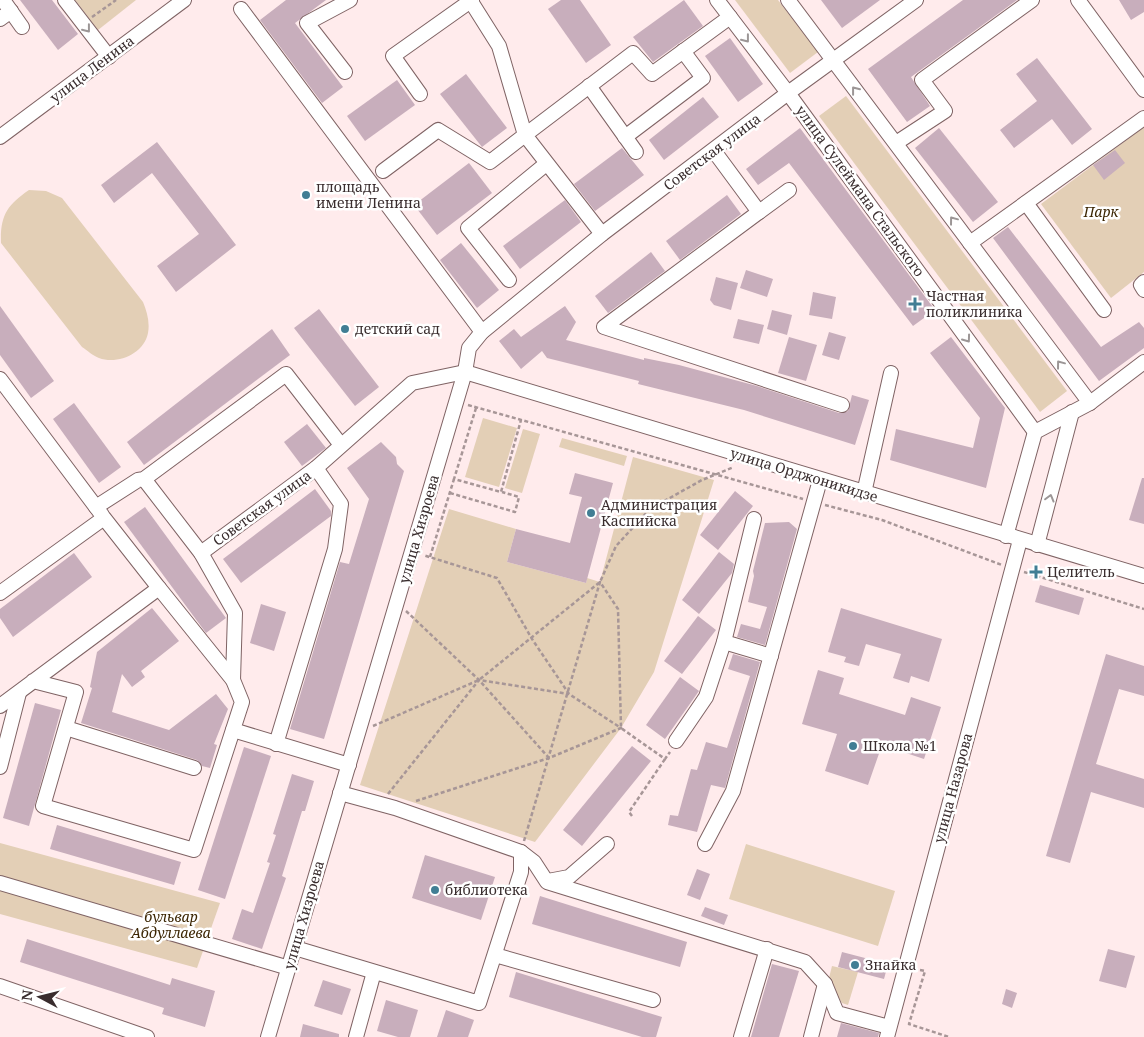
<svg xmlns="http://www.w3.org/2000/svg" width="1144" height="1037" viewBox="0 0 1144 1037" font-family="'Noto Serif',serif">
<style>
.green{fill:#e3cfb6}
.building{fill:#c8aebc}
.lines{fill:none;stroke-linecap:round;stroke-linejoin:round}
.minor-casing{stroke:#7f6364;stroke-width:16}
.path{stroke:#a79697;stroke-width:2.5;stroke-dasharray:4 2.5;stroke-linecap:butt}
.minor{stroke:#fff;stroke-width:14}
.oneway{stroke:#9c9696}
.poi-dot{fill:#417e94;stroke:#fff;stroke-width:2}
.labels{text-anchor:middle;stroke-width:5;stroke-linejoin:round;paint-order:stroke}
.street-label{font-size:14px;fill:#392d2e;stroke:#fff}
.poi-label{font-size:14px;fill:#392d2e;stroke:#fff;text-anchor:start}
.park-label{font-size:14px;font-style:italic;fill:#3c2603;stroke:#fff}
</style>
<rect width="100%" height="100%" fill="#ffebec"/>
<g class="green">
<path d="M75,0H136L98,30Z"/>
<path d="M735,0H778L818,52L790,73Z"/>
<path d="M846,96L1067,391L1040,412L819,116Z"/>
<path d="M1144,127V272L1111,298L1041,204Z"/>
<path d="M29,190L46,191L62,198L143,302C147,312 150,322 148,333C144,354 117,365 99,358C93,356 87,350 82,347L1,243C0,216 7,205 29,190Z"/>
<path d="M483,418L517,428L499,487L465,477Z"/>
<path d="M523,429L540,434L522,493L505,488Z"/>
<path d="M562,438L627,456L624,466L559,447Z"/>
<path d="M633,457L714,480L654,672L621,728L535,842L360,785L449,509L516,529L507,562L586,583L587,578L600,582Z"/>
<path d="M0,843L220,903L197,968L0,914Z"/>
<path d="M746,844L895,891L878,946L729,899Z"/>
<path d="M832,966L858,972L848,1005L842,1003L828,982Z"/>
</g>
<g class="building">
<path d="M20,0H52L78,34L58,50Z"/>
<path d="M286,0H326L295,23L343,87L322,103L260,20Z"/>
<path d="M561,0H580L611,45L586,63L548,9Z"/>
<path d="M684,0L703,26L653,62L633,37Z"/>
<path d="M821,0H880L842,28Z"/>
<path d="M963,0H1017L911,77L930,106L907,122L868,69Z"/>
<path d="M1119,0H1144V12L1131,20Z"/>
<path d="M730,38L763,84L738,102L705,56Z"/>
<path d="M1037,58L1092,129L1072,145L1052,119L1014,148L1000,130L1037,101L1016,74Z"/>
<path d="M466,74L507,128L482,147L440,94Z"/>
<path d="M397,80L415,105L365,141L347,116Z"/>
<path d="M703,97L719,117L664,160L649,140Z"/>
<path d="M800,128L935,310L913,326L789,163L758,185L746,169Z"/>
<path d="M939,128L998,202L973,222L915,148Z"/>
<path d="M157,142L236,245L176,292L157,266L199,234L152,173L114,203L101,185Z"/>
<path d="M622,148L644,175L595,211L574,184Z"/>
<path d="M1115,150L1125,163L1104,180L1093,165Z"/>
<path d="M469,163L492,193L437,235L414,205Z"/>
<path d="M727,195L741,214L680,260L666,241Z"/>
<path d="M565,200L581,222L520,269L503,246Z"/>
<path d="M1008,227L1101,347L1139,322L1144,328V348L1099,381L993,238Z"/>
<path d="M461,243L499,290L477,308L440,260Z"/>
<path d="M651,252L665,271L608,313L595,296Z"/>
<path d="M746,270L773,279L767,297L740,288Z"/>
<path d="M716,277L738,283L731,310L714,305L710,300Z"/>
<path d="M813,292L836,297L832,319L809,315Z"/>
<path d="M0,306L54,381L31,398L0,355Z"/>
<path d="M565,306L576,322L566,340L644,360V358L679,365L757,386L839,413L848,411L852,395L869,400L855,445L744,410L638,384L639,381L547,358L542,351L521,369L499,341L514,329L521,337Z"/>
<path d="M319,309L379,387L355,406L294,328Z"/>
<path d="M772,310L792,315L787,335L767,329Z"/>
<path d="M738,319L764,325L759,344L733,338Z"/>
<path d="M272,329L290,355L144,465L127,442Z"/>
<path d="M829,332L846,337L839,360L822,355Z"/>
<path d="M789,337L817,345L806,381L778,373Z"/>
<path d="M951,337L1005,408L986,488L890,460L896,429L973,448L980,418L930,353Z"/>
<path d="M74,403L121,467L99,483L53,419Z"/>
<path d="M307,424L326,448L302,466L284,442Z"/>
<path d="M381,442L396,457L397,464L404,471L324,739L290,729L340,562L349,564L369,499L347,468Z"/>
<path d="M575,473L613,483L586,583L507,562L516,529L570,543L582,497L569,494Z"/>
<path d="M1142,478H1144V524L1129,520Z"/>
<path d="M315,489L331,511V516L241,583L223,559Z"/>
<path d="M735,491L753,506L718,550L700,535Z"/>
<path d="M145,507L226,618L206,633L124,522Z"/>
<path d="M789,522L797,529L765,645L737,637L741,624L760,629L767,607L748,602L754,576L753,571L765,523Z"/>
<path d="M719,552L734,564L732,573L699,614L682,600Z"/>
<path d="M74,553L92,577L13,637L0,618V609Z"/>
<path d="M1040,585L1084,598L1079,615L1035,602Z"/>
<path d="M261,604L286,612L274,651L250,643Z"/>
<path d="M152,608L179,641L141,671L145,677L132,687L122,674L112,712L169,730L216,694L228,709L214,744L217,745L210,768L202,766L197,760L81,723L92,688L90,687L97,652Z"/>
<path d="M841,608L942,639L929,682L911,676L909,683L893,678L901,654L866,644L859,666L844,662L846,657L828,652Z"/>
<path d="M698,616L716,630L682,674L664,661Z"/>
<path d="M733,654L760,662L725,788L711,785L697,832L668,825L670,815L678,816L691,769L697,770L706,742L727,748L750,676L728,669Z"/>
<path d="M1106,654L1144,666V696L1119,689L1096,764L1144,779V808L1091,792L1070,863L1046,856Z"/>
<path d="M818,670L844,678L839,694L905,715L911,697L941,707L924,759L882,745L868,785L825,771L837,734L802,724Z"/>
<path d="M680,677L699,691L665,739L646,725Z"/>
<path d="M35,703L61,710L29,826L3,818Z"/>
<path d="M632,746L651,761L582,846L563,830Z"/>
<path d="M244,747L271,756L225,899L198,890Z"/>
<path d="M292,774L314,781L305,811H302L282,876L286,878L262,949L232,939L242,909L253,913L270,863L267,862L276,835L273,834Z"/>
<path d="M57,825L181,862L174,885L50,849Z"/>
<path d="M425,855L495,877L481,920L412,898Z"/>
<path d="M697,869L710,874L700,900L687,895Z"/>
<path d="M540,896L687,942L680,967L532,924Z"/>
<path d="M705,907L728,915L724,925L701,916Z"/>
<path d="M27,939L170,985L172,978L215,991L205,1027L162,1014L164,1008L20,962Z"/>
<path d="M1108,949L1135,956L1126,988L1099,981Z"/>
<path d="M842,952L888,964L884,979L838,967Z"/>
<path d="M772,964L799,971L779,1037H751Z"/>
<path d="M516,972L662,1017L656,1037H642L509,997Z"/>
<path d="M323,980L351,989L342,1015L314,1006Z"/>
<path d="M1006,989L1017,993L1012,1008L1002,1004Z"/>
<path d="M386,1000L418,1010L410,1037H398L377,1031Z"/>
<path d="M446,1010L474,1020L468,1037H437Z"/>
<path d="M841,1023L879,1033L878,1037H837Z"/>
<path d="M303,1024L339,1034V1037H300Z"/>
</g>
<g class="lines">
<defs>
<g id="minor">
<path d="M3,0L22,27"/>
<path d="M65,0L109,57"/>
<path d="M717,0L788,93L1035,432"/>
<path d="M788,0L1090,403"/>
<path d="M1078,0L1144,90"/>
<path d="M241,9L482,332"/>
<path d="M0,19L11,11"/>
<path d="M345,72L307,23L350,0"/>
<path d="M589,86L636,152"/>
<path d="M420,94L393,56L472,0"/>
<path d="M0,137L184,0"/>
<path d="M625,137L703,78L683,51"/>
<path d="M896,143L945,111L922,80L1032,0"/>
<path d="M714,151L759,212L604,327L842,405"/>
<path d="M383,171L438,130L490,162L525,135L499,46L470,0"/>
<path d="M1026,203L1104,310"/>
<path d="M759,212L789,190"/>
<path d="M602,234L525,135L633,53L652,74L730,17"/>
<path d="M970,243L1144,118"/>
<path d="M509,280L468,228L546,164"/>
<path d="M1144,282L1141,285L1144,290"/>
<path d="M0,379L102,515"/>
<path d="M144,479L201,553L235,613L233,680"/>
<path d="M864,493L891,373"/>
<path d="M96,507L138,480L144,479L286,374L341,445"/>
<path d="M1006,536L1035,432L1090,403L1144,362"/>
<path d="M1037,545L1072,412"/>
<path d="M201,553L316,468L412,383L465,372L1144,576"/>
<path d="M0,593L104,518L159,588"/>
<path d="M724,642L771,656"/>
<path d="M0,706L159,588L233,680L242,702L194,850L43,806L76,692L33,681"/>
<path d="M66,728L194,768"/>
<path d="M233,730L349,765"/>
<path d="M676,741L706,697L724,642L754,519"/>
<path d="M276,744L335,549L341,504L316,468"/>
<path d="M0,767L19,693"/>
<path d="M340,793L395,808L521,852L534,862L547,882L805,962L825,984L837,1013L889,1027"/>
<path d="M705,844L733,791L820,480"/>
<path d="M548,881L569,877L607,844"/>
<path d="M0,883L289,968"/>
<path d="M295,948L479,1003L521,872V852"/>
<path d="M495,955L653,1000"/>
<path d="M0,986L147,1037"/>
<path d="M268,1037L465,372L469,348L482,332L602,234L788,93L916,0"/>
<path d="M356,1037L374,972"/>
<path d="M741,1037L767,949"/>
<path d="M811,1037L825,984"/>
<path d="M887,1037L1020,540"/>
</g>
</defs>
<use href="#minor" class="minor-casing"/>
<g class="path">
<path d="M92,17L116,0"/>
<path d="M468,405L803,499"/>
<path d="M476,408L454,479L501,492L521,420"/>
<path d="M450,493L515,512L519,497L502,492"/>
<path d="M825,505L882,520L1002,565"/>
<path d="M430,557L454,479"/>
<path d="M1024,572L1144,609"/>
<path d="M406,611L479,680L549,758"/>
<path d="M373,726L479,680L600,582L616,546L650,509L702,480L734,467"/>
<path d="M388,794L479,680L569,694"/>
<path d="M416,801L549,758L621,728L569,694L532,639L497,578L423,555"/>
<path d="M632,816L629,812L665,759"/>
<path d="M524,841L600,582L618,609L621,728L665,759L670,752"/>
<path d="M920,970L925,971L909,1024L949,1037"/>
</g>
<use href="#minor" class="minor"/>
</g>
<defs><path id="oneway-chevron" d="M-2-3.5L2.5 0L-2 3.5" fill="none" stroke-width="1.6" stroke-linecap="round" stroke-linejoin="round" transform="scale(1.25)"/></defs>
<g class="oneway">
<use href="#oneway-chevron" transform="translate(87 29) rotate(52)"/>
<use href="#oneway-chevron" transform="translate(746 39) rotate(52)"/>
<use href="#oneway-chevron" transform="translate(855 90) rotate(-128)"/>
<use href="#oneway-chevron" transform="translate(953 220) rotate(-127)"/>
<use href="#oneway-chevron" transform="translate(967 339) rotate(54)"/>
<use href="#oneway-chevron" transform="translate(1060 364) rotate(-127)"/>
<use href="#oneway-chevron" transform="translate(1050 498) rotate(-75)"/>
</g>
<g class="poi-dot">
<circle cx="306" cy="195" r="5"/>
<path d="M912.5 296.5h5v5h5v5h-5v5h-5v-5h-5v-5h5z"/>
<circle cx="345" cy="329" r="5"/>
<circle cx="591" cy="513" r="5"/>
<path d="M1033.5 564.5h5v5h5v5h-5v5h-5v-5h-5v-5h5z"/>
<circle cx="853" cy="746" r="5"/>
<circle cx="435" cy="890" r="5"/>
<circle cx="855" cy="965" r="5"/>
</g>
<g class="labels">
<g class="street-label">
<text transform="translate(92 69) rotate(-37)" y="5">улица Ленина</text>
<text transform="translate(712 152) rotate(-37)" y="5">Советская улица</text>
<text transform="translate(860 191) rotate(54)" y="5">улица Сулеймана Стальского</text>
<text transform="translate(804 475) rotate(17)" y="5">улица Орджоникидзе</text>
<text transform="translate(262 508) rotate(-36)" y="5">Советская улица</text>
<text transform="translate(419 529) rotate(-74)" y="5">улица Хизроева</text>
<text transform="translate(953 788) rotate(-75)" y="5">улица Назарова</text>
<text transform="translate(304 915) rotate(-74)" y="5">улица Хизроева</text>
</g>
<g class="poi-label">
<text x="316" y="192">площадь<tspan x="316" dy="16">имени Ленина</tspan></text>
<text x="926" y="301">Частная<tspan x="926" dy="16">поликлиника</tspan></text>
<text x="355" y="334">детский сад</text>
<text x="601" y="510">Администрация<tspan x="601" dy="16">Каспийска</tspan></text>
<text x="1047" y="577">Целитель</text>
<text x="863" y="751">Школа №1</text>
<text x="445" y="895">библиотека</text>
<text x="865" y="970">Знайка</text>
</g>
<g class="park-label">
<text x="1101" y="217">Парк</text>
<text x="171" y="922">бульвар<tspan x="171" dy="16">Абдуллаева</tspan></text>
</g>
</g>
<g transform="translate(40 997) rotate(277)" stroke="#ffffff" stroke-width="4" paint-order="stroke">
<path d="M0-4L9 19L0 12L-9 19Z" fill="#392d2e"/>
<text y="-8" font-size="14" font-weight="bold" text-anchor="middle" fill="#392d2e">N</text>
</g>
</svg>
